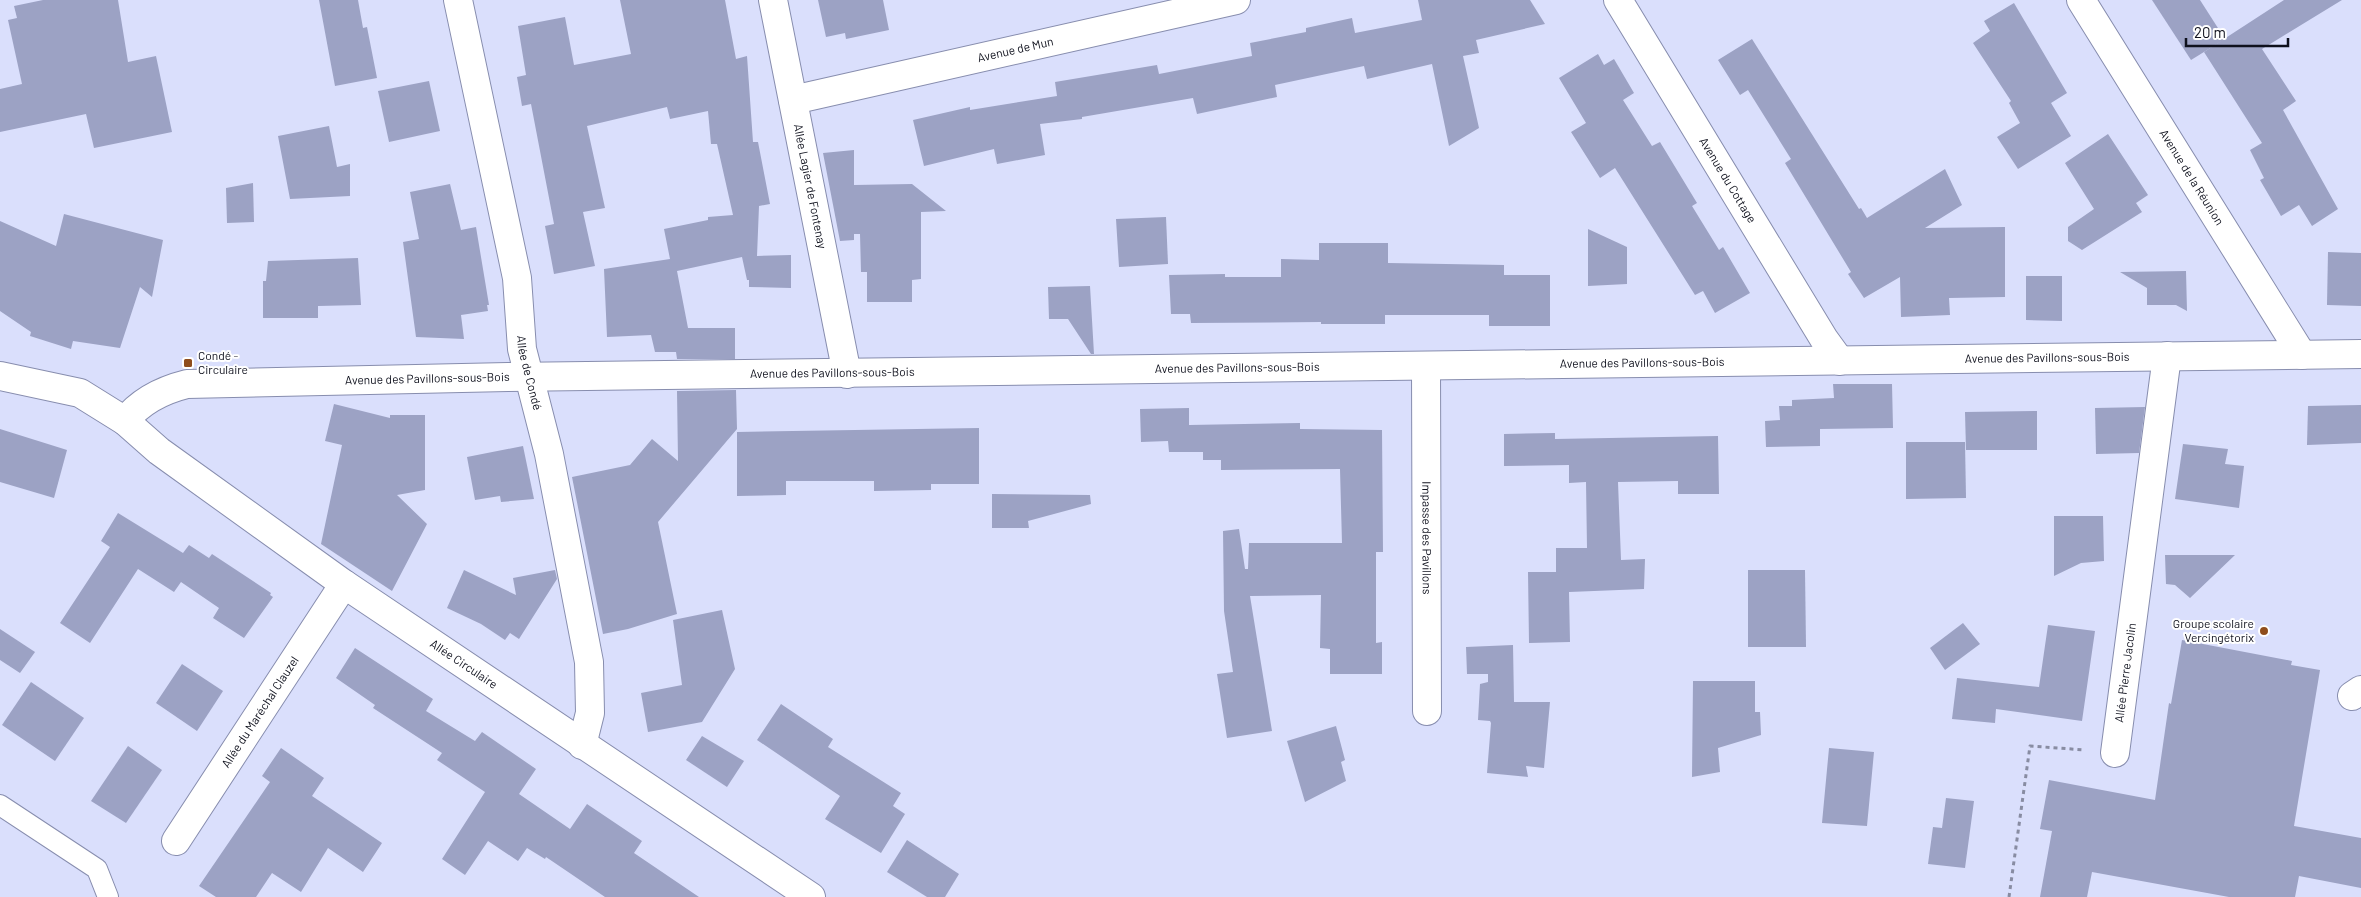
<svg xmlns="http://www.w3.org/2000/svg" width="2361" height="897" viewBox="0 0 2361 897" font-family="Barlow,sans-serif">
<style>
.building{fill:#9ca2c4}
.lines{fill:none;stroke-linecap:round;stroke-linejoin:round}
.lane-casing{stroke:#878dae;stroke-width:22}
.street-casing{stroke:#878dae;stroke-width:30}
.path{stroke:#888ca2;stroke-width:3;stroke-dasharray:4 4;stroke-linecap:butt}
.lane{stroke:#fff;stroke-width:20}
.street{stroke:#fff;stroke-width:28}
.poi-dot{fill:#8f4d1c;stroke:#fff;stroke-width:2}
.labels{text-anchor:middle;stroke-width:4;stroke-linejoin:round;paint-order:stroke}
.street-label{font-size:12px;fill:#0f111d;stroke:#fff}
.poi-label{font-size:12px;fill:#0f111d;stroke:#fff;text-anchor:start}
</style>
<rect width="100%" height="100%" fill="#dadffc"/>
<g class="building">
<path d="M43,0H118L128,62L156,56L172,132L94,148L86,114L0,132V89L22,84L8,20L17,18L14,6Z"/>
<path d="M319,0H358L363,28L367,27L377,78L335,86Z"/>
<path d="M620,0H725L736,59L747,56L753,142H758L770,204L759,206L757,256L791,255V288L749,287V280H747L742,257L677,271L688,328H735V359H677L676,352H655L651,335L607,337L604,269L670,259L664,229L708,220V217L733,215L717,144H711L708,111L670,119L667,107L587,126L605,208L583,212L595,266L554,274L545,226L554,224L531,104L522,106L517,77L526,75L518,26L565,17L574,65L631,54Z"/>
<path d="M818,0H883L889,30L846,39L845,33L826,37Z"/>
<path d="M1418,0H1530L1545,24L1476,40L1479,53L1463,56L1479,128L1449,146L1432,64L1367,79L1364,66L1275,85L1277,97L1197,114L1193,98L1082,117V119L1040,124L1045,155L997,164L994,149L924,166L913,120L970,107V110L1057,96L1055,82L1157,65L1159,74L1252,56L1250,43L1306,32V28L1352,18L1355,33L1422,20Z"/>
<path d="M2152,0H2200L2225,39L2191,60Z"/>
<path d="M2284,0H2342L2262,49L2296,101L2283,110L2338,209L2312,226L2299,205L2281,216L2260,180L2264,178L2250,150L2262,143L2204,52Z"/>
<path d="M2014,3L2067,93L2051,103L2071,136L2018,169L1997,137L2020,123L2009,103L2011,101L1973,43L1990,31L1984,21Z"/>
<path d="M1752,39L1859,209L1861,208L1867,218L1945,169L1962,205L1925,228L2005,227V297L1949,298L1950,315L1901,317L1900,277L1864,298L1848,274L1851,272L1785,163L1791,159L1748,90L1740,95L1718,60Z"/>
<path d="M1598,54L1604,65L1614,59L1634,93L1623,100L1652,146L1660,142L1697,203L1692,206L1719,250L1723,247L1750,293L1715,313L1703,291L1695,295L1615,168L1600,178L1571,132L1586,123L1559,78Z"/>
<path d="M429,81L440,131L389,142L378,91Z"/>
<path d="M329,126L337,167L350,164V196L290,199L278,136Z"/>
<path d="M2108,134L2148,195L2136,203L2142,212L2082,250L2068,241V227L2094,209L2065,163Z"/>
<path d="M854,150V185L912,184L946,211L921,212V279L912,280V302H867V272H861L860,234H854V240L840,241L823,153Z"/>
<path d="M253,183L254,222L227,223L226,188Z"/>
<path d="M450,184L461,230L476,227L489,305H487L488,311L461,315L464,339L416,337L403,242L419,239L410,192Z"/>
<path d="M64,214L163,240L152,297L140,287L120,348L73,341L71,349L30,336L31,332L0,311V221L56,246Z"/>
<path d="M1166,217L1168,264L1119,267L1116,219Z"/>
<path d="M1588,229L1627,247V284L1588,286Z"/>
<path d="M1319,243H1388V263L1504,265V275H1550V326H1489V315H1385V324H1321V322L1191,323L1190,314H1171L1169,275L1225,274V277H1281V259L1319,260Z"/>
<path d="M2328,252L2361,253V306L2327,305Z"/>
<path d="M358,258L361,305L318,306V318H263V281H266L268,261Z"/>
<path d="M2186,271L2187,311L2176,305H2147V288L2120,272Z"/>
<path d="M2026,276H2062V321L2026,320Z"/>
<path d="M1090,286L1094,354H1091L1068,319H1049L1048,287Z"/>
<path d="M1833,384H1892L1893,428L1820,429V446L1766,447L1765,421L1780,420L1779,406H1792V400L1834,398Z"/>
<path d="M736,390L737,429L658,522L677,614L628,629L603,634L572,477L630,465L652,439L678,461L677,391Z"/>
<path d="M334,404L390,418V415H425V490L397,495L427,524L392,591L321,544L342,445L325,441Z"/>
<path d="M2361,405V443L2307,445L2308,406Z"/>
<path d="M2145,407L2139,453L2096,454L2095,408Z"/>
<path d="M1189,408V425L1300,423V429L1382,430L1383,552H1376V643L1382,642V674H1330V649L1320,648L1321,595L1250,596L1272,731L1227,738L1217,674L1233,672L1224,611L1223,531L1239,529L1245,569H1248L1249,543H1342L1340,469L1221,470V460H1203V452H1169L1168,441L1141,442L1140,409Z"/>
<path d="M2037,411V450H1966L1965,412Z"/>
<path d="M979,428V484H931V490L874,491V481H786V495L737,496V432Z"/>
<path d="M0,429L67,450L54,498L0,482Z"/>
<path d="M1555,433V439L1718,436L1719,494H1678V481L1618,482L1621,560L1645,559L1644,589L1569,592L1570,642L1529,643L1528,572H1556V548H1587L1586,482L1569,483V465L1504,466V434Z"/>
<path d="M1906,442H1965L1966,498L1906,499Z"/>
<path d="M2183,444L2228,449L2225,464L2244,466L2239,508L2175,499Z"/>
<path d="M523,446L534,499L501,502L500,496L475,500L467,457Z"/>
<path d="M992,494L1090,495L1091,504L1028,521L1029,528H992Z"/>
<path d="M118,513L183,553L189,545L209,558L212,554L271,593L270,595L273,597L244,638L213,618L219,608L181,582L174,592L138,569L90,643L60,623L110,547L101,541Z"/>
<path d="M2054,516H2103L2104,561L2081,563L2054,576Z"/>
<path d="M2165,555H2235L2190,598L2175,585L2166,584Z"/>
<path d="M464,570L516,595L513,578L555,570L557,579L519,639L510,633L505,640L481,624L447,608Z"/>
<path d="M1748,570H1805L1806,647H1748Z"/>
<path d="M722,610L735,669L702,722L648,732L641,693L682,685L673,620Z"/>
<path d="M1963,623L1980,644L1945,670L1930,648Z"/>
<path d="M2048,625L2095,631L2082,721L1996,709L1995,723L1952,719L1957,678L2039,687Z"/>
<path d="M0,629L35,652L20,673L0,660Z"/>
<path d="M2182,640L2292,661L2291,665L2320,670L2294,826L2361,838V888L2299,876L2295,897H2229L2092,872L2087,897H2040L2052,831L2040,829L2049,780L2155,800L2169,703L2171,704Z"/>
<path d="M1513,645L1514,702H1550L1544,768L1526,766L1528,777L1487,773L1491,723L1490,721L1478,720L1480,684L1488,682V674H1467L1466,647Z"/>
<path d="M355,648L433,699L426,711L475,741L482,732L536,769L519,794L570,829L587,804L642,841L634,853L699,897H605L546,857L545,859L527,848L518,861L488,841L465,875L442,859L485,792L437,760L442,753L373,708L375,705L336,678Z"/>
<path d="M182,664L223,691L197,731L156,703Z"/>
<path d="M1693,681H1755V712H1760L1761,735L1718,748L1720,772L1692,777Z"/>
<path d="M31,682L84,718L55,761L2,725Z"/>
<path d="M781,704L833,739L828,747L901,793L893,806L905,814L881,853L825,819L840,796L757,740Z"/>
<path d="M1336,726L1345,760L1341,762L1346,781L1305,802L1287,741Z"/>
<path d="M702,736L744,761L727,787L686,760Z"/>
<path d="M128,746L162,770L126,823L91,801Z"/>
<path d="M281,748L324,778L312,796L382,843L363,872L328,848L301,892L272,873L256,897H216L199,886L270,782L262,776Z"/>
<path d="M1829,748L1874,752L1867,826L1822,823Z"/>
<path d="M1946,798L1974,801L1965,868L1928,864L1933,827L1942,828Z"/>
<path d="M907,840L959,874L945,897H927L887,872Z"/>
</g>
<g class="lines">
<defs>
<path id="lane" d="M0,805L97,869L108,897"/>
<g id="street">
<path id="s1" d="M458,0L517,278L522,349L549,454L589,662L590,713L582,745"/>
<path id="s2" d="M773,0L847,374"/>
<path id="s3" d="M1618,0L1824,339L1840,361"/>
<path id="s4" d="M2081,0L2302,355"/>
<path id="s5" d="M793,100L1236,0"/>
<path id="s6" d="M1426,366L1427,711"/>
<path id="s7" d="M0,376L80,393L125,421L159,451L344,584L811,897"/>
<path id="s8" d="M125,421C141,400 163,390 187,384L508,377L2361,354"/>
<path d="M2352,696L2361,690"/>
<path id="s9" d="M2115,753L2167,356"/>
<path id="s10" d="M176,841L344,584"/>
</g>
</defs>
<use href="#lane" class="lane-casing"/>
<use href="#street" class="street-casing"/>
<path class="path" d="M2009,897L2030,746L2085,750"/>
<use href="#lane" class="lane"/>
<use href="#street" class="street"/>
</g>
<g class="poi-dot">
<rect x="183" y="358" width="10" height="10" rx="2.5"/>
<circle cx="2264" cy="631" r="5"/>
</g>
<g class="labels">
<g class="street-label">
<text dy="4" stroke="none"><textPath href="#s5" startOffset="228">Avenue de Mun</textPath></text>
<text dy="4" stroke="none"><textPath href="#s4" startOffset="209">Avenue de la Réunion</textPath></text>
<text dy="4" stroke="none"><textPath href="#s3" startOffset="211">Avenue du Cottage</textPath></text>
<text dy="4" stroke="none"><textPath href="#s2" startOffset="190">Allée Lagier de Fontenay</textPath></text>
<text dy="4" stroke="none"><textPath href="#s8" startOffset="1934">Avenue des Pavillons-sous-Bois</textPath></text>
<text dy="4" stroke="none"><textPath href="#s8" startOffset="1529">Avenue des Pavillons-sous-Bois</textPath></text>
<text dy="4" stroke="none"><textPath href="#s8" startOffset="1124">Avenue des Pavillons-sous-Bois</textPath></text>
<text dy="4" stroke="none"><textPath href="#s1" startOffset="380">Allée de Condé</textPath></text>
<text dy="4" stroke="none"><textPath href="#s8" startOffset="719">Avenue des Pavillons-sous-Bois</textPath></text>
<text dy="4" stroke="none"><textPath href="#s8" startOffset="314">Avenue des Pavillons-sous-Bois</textPath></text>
<text dy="4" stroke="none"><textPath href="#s6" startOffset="172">Impasse des Pavillons</textPath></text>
<text dy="4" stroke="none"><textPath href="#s7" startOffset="552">Allée Circulaire</textPath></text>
<text dy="4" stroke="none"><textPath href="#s9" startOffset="81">Allée Pierre Jacolin</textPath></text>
<text dy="4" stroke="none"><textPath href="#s10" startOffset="154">Allée du Maréchal Clauzel</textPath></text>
</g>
<g class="poi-label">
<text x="198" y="360">Condé -<tspan x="198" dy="14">Circulaire</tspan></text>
<text x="2254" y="628" text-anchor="end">Groupe scolaire<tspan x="2254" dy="14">Vercingétorix</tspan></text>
</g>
</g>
<path d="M2186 38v8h102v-8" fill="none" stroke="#0f111d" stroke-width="2.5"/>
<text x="2194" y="38" font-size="15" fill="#0f111d" stroke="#ffffff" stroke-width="4" paint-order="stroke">20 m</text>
</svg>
